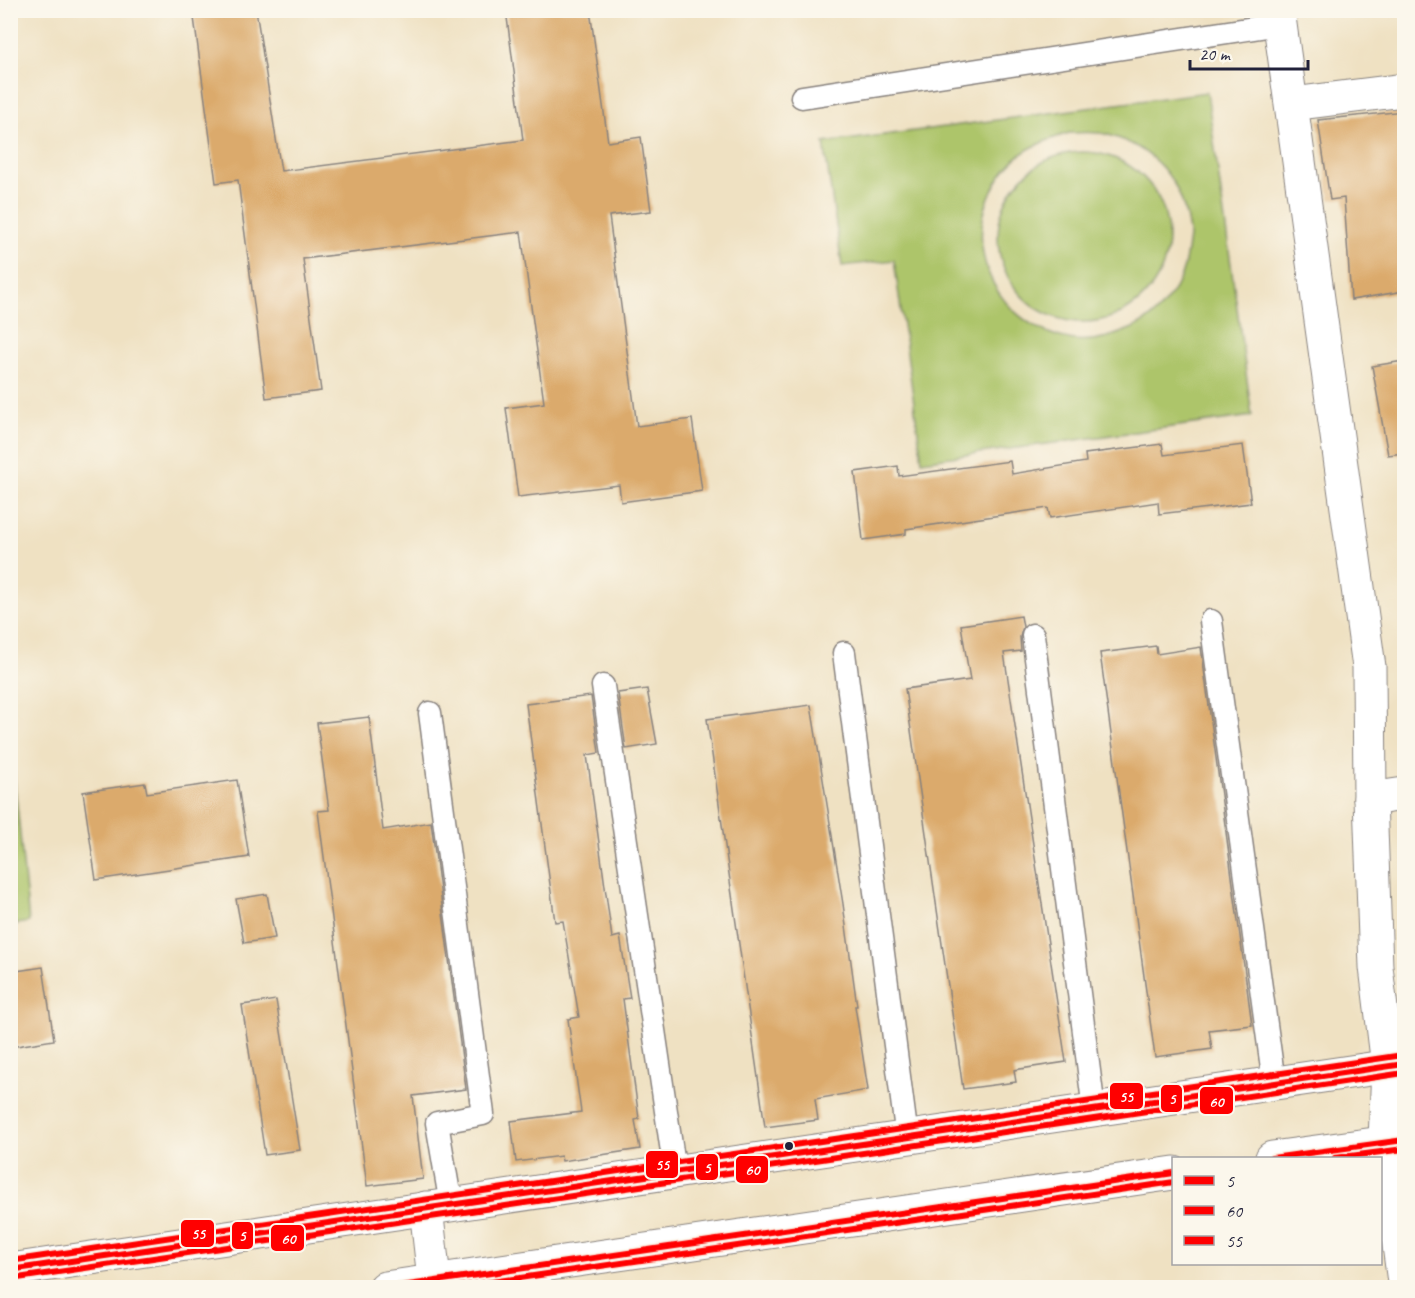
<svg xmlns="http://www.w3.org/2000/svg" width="1415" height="1298" viewBox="0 0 1415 1298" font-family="Caveat,sans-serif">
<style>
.green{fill:#adc56b;stroke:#687453;stroke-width:1.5;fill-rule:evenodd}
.building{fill:#dbaa6c}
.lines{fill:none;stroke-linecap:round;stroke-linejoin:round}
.service-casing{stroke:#88827e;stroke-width:25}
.minor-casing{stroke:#88827e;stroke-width:35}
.tertiary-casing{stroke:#88827e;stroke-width:35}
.service{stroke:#fff;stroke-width:22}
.minor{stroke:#fff;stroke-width:33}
.tertiary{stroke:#fff;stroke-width:33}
.bus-1-casing{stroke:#fbf7ec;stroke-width:10}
.bus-2-casing{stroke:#fbf7ec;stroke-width:10}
.bus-3-casing{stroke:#fbf7ec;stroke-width:10}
.bus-1{stroke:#f00;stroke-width:6}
.bus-2{stroke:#f00;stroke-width:6}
.bus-3{stroke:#f00;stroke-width:6}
.bus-dot{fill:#22223b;stroke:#fbf7ec;stroke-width:2}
.line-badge{stroke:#fbf7ec;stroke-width:2}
.badge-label{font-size:16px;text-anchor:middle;font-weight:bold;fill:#fff}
</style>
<rect width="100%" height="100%" fill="#fbf7ec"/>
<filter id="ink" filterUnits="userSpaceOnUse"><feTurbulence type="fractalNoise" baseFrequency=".0167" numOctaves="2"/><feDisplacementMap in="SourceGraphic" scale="12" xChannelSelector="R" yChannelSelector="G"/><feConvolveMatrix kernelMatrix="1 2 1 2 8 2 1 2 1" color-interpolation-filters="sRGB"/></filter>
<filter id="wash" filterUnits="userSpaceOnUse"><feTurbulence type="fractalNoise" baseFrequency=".008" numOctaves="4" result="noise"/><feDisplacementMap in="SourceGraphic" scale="24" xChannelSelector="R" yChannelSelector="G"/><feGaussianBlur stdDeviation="1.35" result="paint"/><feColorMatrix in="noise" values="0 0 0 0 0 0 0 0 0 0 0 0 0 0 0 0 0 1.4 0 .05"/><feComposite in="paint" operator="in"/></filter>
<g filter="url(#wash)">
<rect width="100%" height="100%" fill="#efe1c2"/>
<g class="green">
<path d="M1207,92L1252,416L922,461L894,260L842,266L824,143ZM1069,133C1080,133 1094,131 1105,134C1147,145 1177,173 1186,216C1187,222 1189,228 1189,234C1189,241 1187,249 1186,256C1183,284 1161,315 1135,327C1117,335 1095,343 1074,340C989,326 951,230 1010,164C1025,147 1048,140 1069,133Z"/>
<circle cx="1083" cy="237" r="85"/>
<path d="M10,738L29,922L11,925H10Z"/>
</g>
<g id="blocks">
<g class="building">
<path d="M193,10H256L281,171L523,140L506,10H590L608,142L641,137L651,211L609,216L637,426L692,419L702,491L621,502L619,485L518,497L506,408L544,403L521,232L303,259L321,391L266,398L238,180L216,183Z"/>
<path d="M1404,111V291L1351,300L1344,198L1330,200L1318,120Z"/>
<path d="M1404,361V453L1388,455L1372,366Z"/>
<path d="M1162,444L1164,455L1243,445L1251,503L1159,514L1158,502L1050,518L1048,508L906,529V534L863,540L855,472L898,466L899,476L1010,461L1012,474L1086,462L1085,454Z"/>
<path d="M1021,616L1023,627L1020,637L1021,651L1004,653L1066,1062L1014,1070L1016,1082L963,1089L905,689L970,680L961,625Z"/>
<path d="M1156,646L1157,654L1201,647L1252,1025L1209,1030L1212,1049L1155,1057L1100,653Z"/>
<path d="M647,689L657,744L626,749L618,693Z"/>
<path d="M591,696L599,753L587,755L612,938L620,936L630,998L623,999L639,1119L635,1120L640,1149L562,1161L561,1156L516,1162L511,1121L581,1112L568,1019L579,1017L563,921L555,922L526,704Z"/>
<path d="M811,705L843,904L857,1006H855L868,1090L815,1099L818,1120L765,1127L707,719Z"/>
<path d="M369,717L383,830L431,822L466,1089L413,1096L423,1179L367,1186L318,811L329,810L317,723Z"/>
<path d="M237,780L249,857L96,880L83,792L145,783L147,793Z"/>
<path d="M267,894L275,938L244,943L236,899Z"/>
<path d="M43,967L54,1040L10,1047V972Z"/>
<path d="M276,1000L300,1150L265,1155L242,1005Z"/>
</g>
</g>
</g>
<g filter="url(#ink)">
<use href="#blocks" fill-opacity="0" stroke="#88827e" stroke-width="1.5"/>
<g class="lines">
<defs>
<g id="service">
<path d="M802,97L1280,24"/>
<path d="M1211,621L1274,1083"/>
<path d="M1033,635L1094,1110"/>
<path d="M844,653L907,1138"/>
<path d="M603,686L675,1172"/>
<path d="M430,713L483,1114L437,1123L451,1205"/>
</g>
<g id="minor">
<path d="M1278,10L1369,667L1370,799L1376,967L1388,1066L1385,1142L1404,1282"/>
<path d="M1292,104L1404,90"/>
<path d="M1370,799L1404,794"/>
<path d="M426,1208L435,1288"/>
</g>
<g id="tertiary">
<path d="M1272,1158L1404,1140"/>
<path d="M10,1270L1404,1064"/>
<path d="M385,1288L1174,1173"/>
</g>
</defs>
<use href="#service" class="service-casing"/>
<use href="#minor" class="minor-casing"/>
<use href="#tertiary" class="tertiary-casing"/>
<use href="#service" class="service"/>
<use href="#minor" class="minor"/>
<use href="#tertiary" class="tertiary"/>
<defs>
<g id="bus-1">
<path d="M1272,1158L1404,1140"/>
<path d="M10,1270L1404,1064"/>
<path d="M388,1288L1174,1173"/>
</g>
<g id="bus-2">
<path d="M1335,1158L1404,1149"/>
<path d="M11,1279L1404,1073"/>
<path d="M451,1288L1174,1182"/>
</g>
<path id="bus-3" d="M10,1261L1403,1055"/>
</defs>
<use href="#bus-1" class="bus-1-casing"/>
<use href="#bus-2" class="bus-2-casing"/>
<use href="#bus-3" class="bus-3-casing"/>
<use href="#bus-1" class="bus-1"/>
<use href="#bus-2" class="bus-2"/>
<use href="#bus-3" class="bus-3"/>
</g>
</g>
<circle class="bus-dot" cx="789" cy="1146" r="5"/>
<g class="line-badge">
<rect x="1109" y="1082" width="35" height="28" rx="6" fill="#f00"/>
<rect x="1160" y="1084" width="23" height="29" rx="6" fill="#f00"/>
<rect x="1199" y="1086" width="35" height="29" rx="6" fill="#f00"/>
<rect x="645" y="1150" width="34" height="29" rx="6" fill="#f00"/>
<rect x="695" y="1153" width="24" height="28" rx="6" fill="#f00"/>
<rect x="735" y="1155" width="34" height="29" rx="6" fill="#f00"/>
<rect x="180" y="1219" width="35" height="29" rx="6" fill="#f00"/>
<rect x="231" y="1221" width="23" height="29" rx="6" fill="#f00"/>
<rect x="270" y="1224" width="35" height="28" rx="6" fill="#f00"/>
</g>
<g class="badge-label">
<text x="1126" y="1102">55</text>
<text x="1172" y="1104">5</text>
<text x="1216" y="1107">60</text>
<text x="662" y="1170">55</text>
<text x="707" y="1173">5</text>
<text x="752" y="1175">60</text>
<text x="198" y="1239">55</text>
<text x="242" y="1241">5</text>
<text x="288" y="1244">60</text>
</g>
<rect width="1415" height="1298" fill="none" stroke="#fbf7ec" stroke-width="36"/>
<rect x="1172" y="1157" width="210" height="108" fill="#fbf7ec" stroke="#a4a2a5" stroke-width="1.5"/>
<rect x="1184" y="1176" width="30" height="9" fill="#ff0000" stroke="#a4a2a5" stroke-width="1.5"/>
<text x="1226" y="1187" font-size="18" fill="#22223b">5</text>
<rect x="1184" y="1206" width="30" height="9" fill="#ff0000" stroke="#a4a2a5" stroke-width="1.5"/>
<text x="1226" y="1217" font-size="18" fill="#22223b">60</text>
<rect x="1184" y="1236" width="30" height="9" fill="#ff0000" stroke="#a4a2a5" stroke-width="1.5"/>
<text x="1226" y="1247" font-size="18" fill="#22223b">55</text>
<path d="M1190 60v9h118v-9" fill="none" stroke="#22223b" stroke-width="3"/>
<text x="1199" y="60" font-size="18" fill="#22223b" stroke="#fbf7ec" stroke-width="4.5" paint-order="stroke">20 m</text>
</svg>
